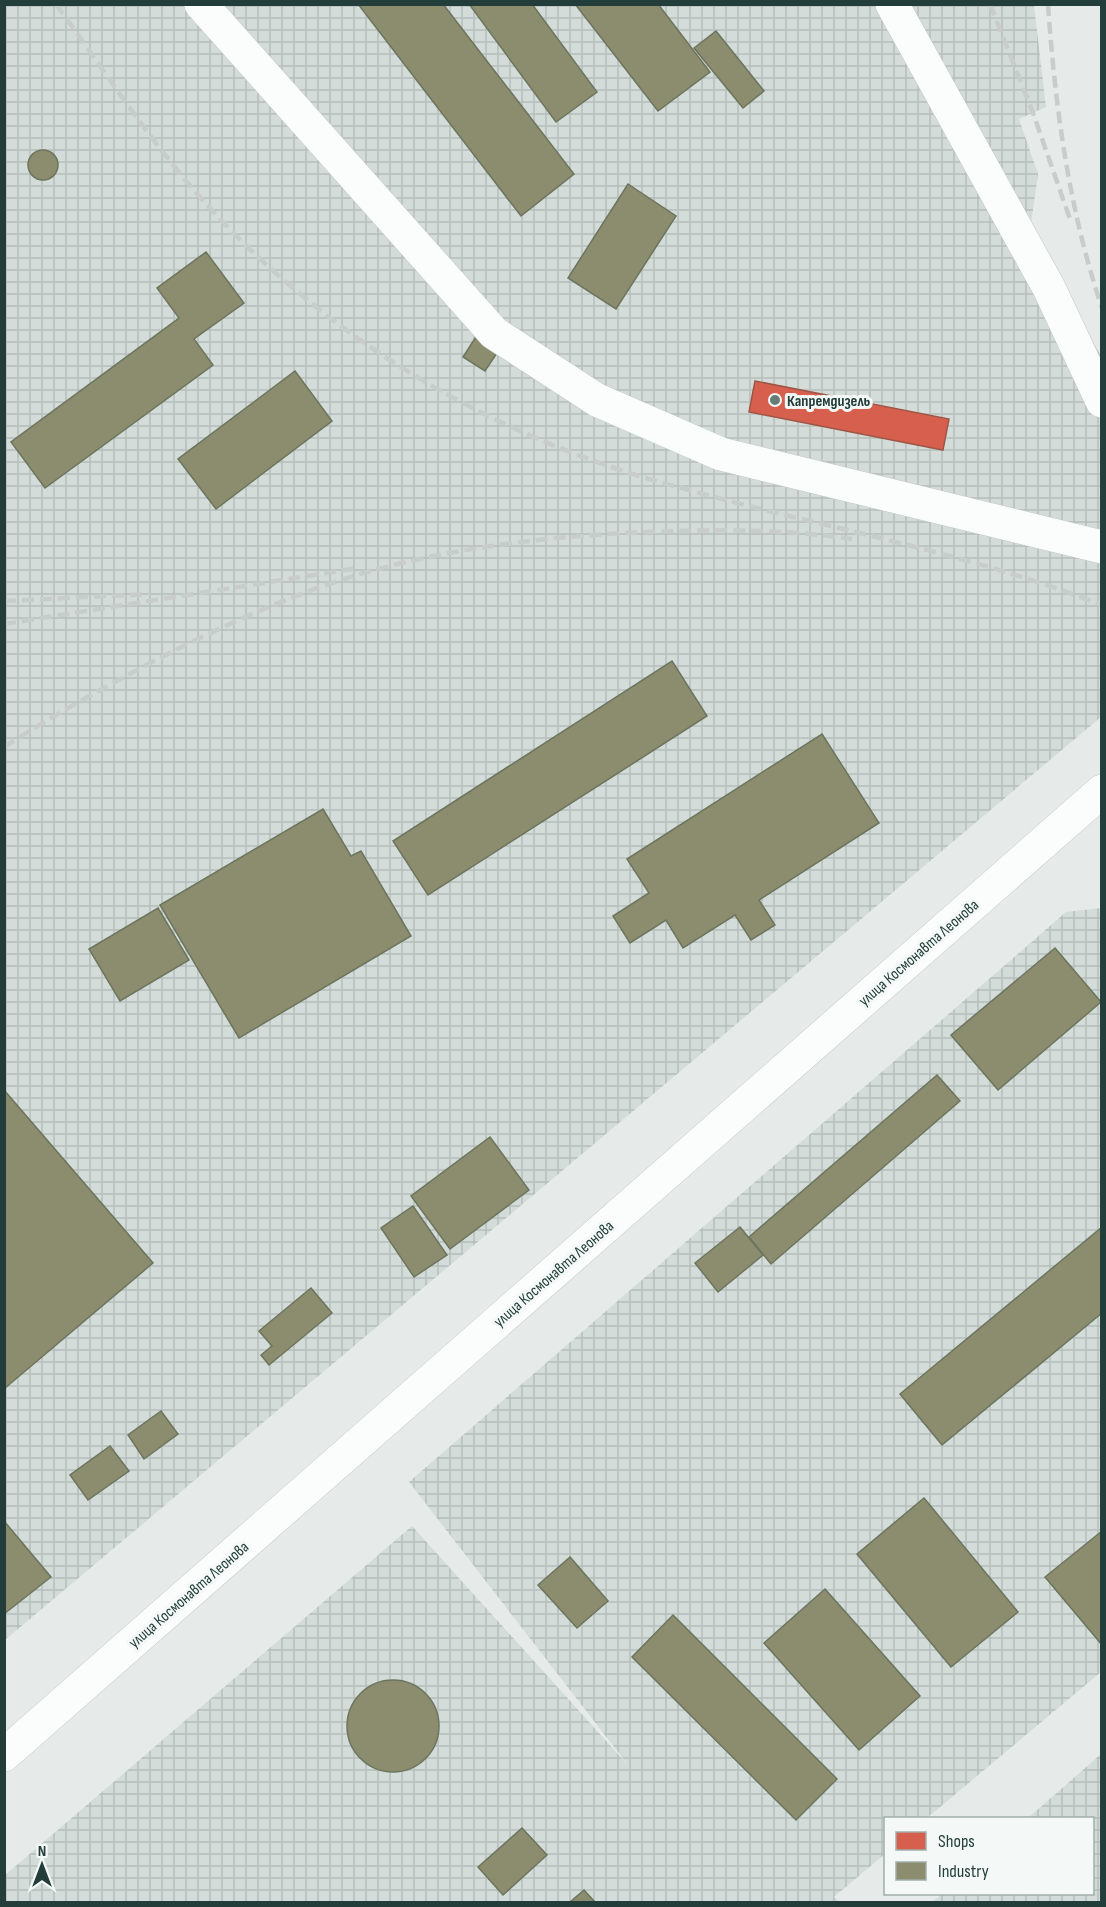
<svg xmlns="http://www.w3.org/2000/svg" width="1106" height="1907" viewBox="0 0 1106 1907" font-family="'Sofia Sans Condensed',sans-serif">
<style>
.industrial{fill:url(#industrial-grid)}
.shops{fill:#d6604d;stroke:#a05647;stroke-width:1.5}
.industry{fill:#8c8c6e;stroke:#6c755e;stroke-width:1.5}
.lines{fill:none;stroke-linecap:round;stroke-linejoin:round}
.minor-casing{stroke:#c3c8c6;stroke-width:34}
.minor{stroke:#fbfcfc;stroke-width:33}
.rail{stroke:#c8cccb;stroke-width:4.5;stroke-dasharray:12 6;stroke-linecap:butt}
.poi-dot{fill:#677b77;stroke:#f4f9f7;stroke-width:2}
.labels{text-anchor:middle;stroke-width:6;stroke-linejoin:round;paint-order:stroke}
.poi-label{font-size:16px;font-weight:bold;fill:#233e3a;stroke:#f4f9f7;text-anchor:start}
.street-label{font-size:16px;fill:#233e3a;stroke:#f4f9f7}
</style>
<defs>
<pattern id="industrial-grid" width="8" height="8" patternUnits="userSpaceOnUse" patternTransform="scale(1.5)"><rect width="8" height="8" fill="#d4dcd9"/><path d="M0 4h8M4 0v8" fill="none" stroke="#b6bebb"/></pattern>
</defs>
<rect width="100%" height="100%" fill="#e6ebe9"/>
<g class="industrial">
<path d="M5,5H1034L1046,107L1019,119L1038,174L1030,231L1101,356V717L5,1640Z"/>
<path d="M1101,908V1672L927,1818H886L885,1854L834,1897L840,1902H5L4,1876L412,1526L628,1765L409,1482L1066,912Z"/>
<path d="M1101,1754V1902H932L942,1894H1092V1818H1028Z"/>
</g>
<path class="shops" d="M755,381L949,419L943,450L749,412Z"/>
<g class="industry">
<path d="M358,4H443L574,174L521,216Z"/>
<path d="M469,4H532L597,92L556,122Z"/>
<path d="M575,4H658L710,72L658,111Z"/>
<path d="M716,31L764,91L743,108L694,48Z"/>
<circle cx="43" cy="165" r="15"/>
<path d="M628,184L676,216L616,309L568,278Z"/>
<path d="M206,252L244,303L194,339L213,365L45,488L11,442L179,318L157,288Z"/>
<path d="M479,332L501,347L485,371L463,357Z"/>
<path d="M295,371L332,421L216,509L178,459Z"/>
<path d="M672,661L707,716L428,895L393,841Z"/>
<path d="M822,734L879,823L759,900L775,925L751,940L735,915L683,948L666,920L630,943L613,916L649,893L627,859Z"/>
<path d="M323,809L351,856L361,851L411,936L239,1038L160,905Z"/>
<path d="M158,908L189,960L120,1001L89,949Z"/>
<path d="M1055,948L1101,1002L998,1090L951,1035Z"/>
<path d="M937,1075L960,1101L771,1264L749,1237Z"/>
<path d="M4,1090L153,1263L4,1389Z"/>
<path d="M490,1137L529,1190L450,1249L411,1196Z"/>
<path d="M413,1206L447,1255L414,1277L381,1228Z"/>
<path d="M740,1227L763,1255L718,1292L695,1263Z"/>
<path d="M1102,1227V1313L942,1445L900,1394Z"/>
<path d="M311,1288L332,1313L269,1365L261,1355L272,1346L259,1331Z"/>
<path d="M161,1411L178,1434L144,1459L128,1435Z"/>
<path d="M110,1446L129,1471L88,1500L70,1475Z"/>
<path d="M924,1498L1018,1612L951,1667L857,1554Z"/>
<path d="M4,1521L51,1577L4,1614Z"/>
<path d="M1102,1531V1645L1045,1577Z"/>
<path d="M570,1557L608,1601L577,1628L538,1585Z"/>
<path d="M825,1589L920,1696L859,1750L764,1643Z"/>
<path d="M673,1615L837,1779L796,1820L632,1657Z"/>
<circle cx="393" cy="1726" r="46"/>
<path d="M522,1828L547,1855L503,1895L478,1867Z"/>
<path d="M584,1890L595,1902H570Z"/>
</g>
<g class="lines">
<defs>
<g id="minor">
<path d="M201,4L494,333L597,400L721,454L1102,547"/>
<path d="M892,4L1049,288L1102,401"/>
<path d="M4,1755L1102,791"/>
</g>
</defs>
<use href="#minor" class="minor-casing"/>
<use href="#minor" class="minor"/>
<g class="rail">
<path d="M56,4C109,77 158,154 220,219C318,323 443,404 578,455C624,473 673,486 722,499C848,532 979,557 1102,605"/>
<path d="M990,4L1033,113L1070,219"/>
<path d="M1048,4C1055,107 1069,210 1102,308"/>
<path d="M4,601L150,594"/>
<path d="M4,624L358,568"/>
<path d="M4,747C54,715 106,686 158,659C236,619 316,583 402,563C483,544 566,535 649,532C717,529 784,529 852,539"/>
</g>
</g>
<circle class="poi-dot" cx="775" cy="400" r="6"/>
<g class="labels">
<g class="poi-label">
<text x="787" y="406">Капремдизель</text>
</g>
<g class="street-label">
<text transform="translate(918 952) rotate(-41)" y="6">улица Космонавта Леонова</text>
<text transform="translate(553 1273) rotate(-41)" y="6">улица Космонавта Леонова</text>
<text transform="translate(188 1594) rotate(-41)" y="6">улица Космонавта Леонова</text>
</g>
</g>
<rect width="1106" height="1907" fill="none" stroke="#233e3a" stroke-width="12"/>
<rect x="884" y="1817" width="210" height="78" fill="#f4f9f7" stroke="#a0aeab" stroke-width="1.5"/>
<rect x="896" y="1832" width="30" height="18" fill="#d6604d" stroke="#a0aeab" stroke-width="1.5"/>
<text x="938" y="1847" font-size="18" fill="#233e3a">Shops</text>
<rect x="896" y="1862" width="30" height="18" fill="#8c8c6e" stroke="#a0aeab" stroke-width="1.5"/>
<text x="938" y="1877" font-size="18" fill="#233e3a">Industry</text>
<g transform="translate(42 1865)" stroke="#f4f9f7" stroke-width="4.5" paint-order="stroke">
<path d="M0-4.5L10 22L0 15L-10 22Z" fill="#233e3a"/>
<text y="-9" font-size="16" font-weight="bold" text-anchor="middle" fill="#233e3a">N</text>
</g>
</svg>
